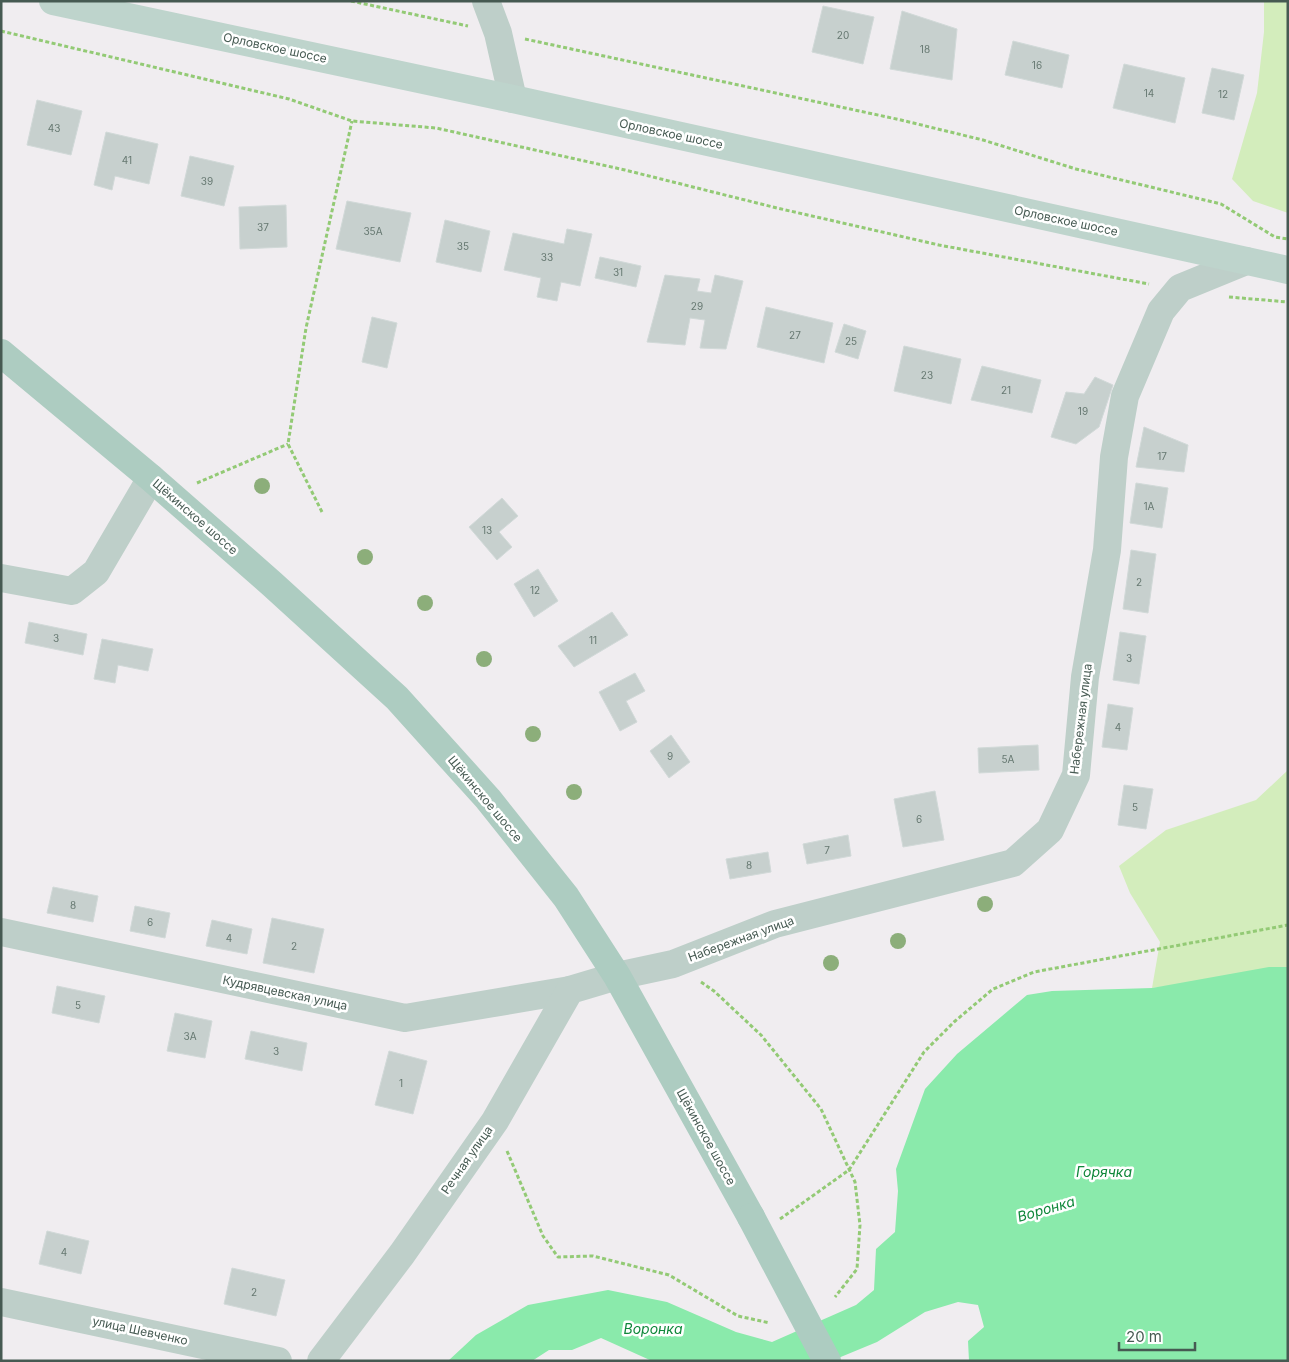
<svg xmlns="http://www.w3.org/2000/svg" width="1289" height="1362" viewBox="0 0 1289 1362" font-family="Inter,sans-serif">
<style>
.green{fill:#d3edbc}
.water{fill:#8aeaab}
.building{fill:#c7d0ce;stroke:#d1d9d8}
.lines{fill:none;stroke-linecap:round;stroke-linejoin:round}
.path{stroke:#93ca75;stroke-width:3;stroke-dasharray:4 2.5;stroke-linecap:butt}
.minor{stroke:#becfc9;stroke-width:28}
.secondary{stroke:#bed4cc;stroke-width:28}
.primary{stroke:#adccc1;stroke-width:28}
.primary-bridge{stroke:#adccc1;stroke-width:28}
.tree{fill:#8cae7a}
.labels{text-anchor:middle;stroke-width:5;stroke-linejoin:round;paint-order:stroke}
.number-label{font-size:10px;fill:#667871}
.street-label{font-size:12px;fill:#465a52;stroke:#fff}
.water-label{font-size:14px;font-style:italic;fill:#0f873a;stroke:#fff}
</style>
<rect width="100%" height="100%" fill="#f0edf0"/>
<g class="green">
<path d="M1264,1H1288V213L1253,201L1232,179L1257,93L1264,32Z"/>
<path d="M1288,770V970L1152,988L1160,942L1130,893L1119,866L1166,830L1256,800Z"/>
</g>
<path class="water" d="M1269,967H1288V1361H969L968,1341L984,1327L978,1305L958,1302L925,1312L877,1342L831,1361H652L601,1338L572,1350H549L532,1361H448L476,1335L528,1305L608,1290L667,1302L736,1332L772,1342L856,1305L874,1290L876,1249L895,1232L898,1191L896,1169L925,1089L957,1054L1027,995L1052,991L1152,988Z"/>
<g class="building">
<path d="M823,6L874,17L863,64L812,52Z"/>
<path d="M902,11L957,29L952,80L890,69Z"/>
<path d="M1013,41L1069,55L1062,88L1005,75Z"/>
<path d="M1124,64L1185,78L1175,123L1113,108Z"/>
<path d="M1212,68L1244,75L1234,120L1202,113Z"/>
<path d="M37,100L82,111L71,155L27,145Z"/>
<path d="M106,132L158,144L149,184L115,176L112,190L94,185Z"/>
<path d="M190,156L234,166L224,206L181,196Z"/>
<path d="M347,201L411,213L400,262L336,249Z"/>
<path d="M286,205L287,247L240,249L239,207Z"/>
<path d="M445,220L490,231L481,272L436,262Z"/>
<path d="M567,229L592,234L580,286L561,282L557,301L537,297L541,278L504,270L513,233L564,244Z"/>
<path d="M600,257L641,266L636,287L595,278Z"/>
<path d="M665,275L700,279L697,291L711,293L715,275L743,281L726,349L700,348L705,320L690,318L685,345L647,342Z"/>
<path d="M766,307L833,323L824,363L757,347Z"/>
<path d="M372,317L397,323L387,368L362,362Z"/>
<path d="M844,324L866,331L858,359L835,352Z"/>
<path d="M904,346L961,359L951,404L894,391Z"/>
<path d="M982,366L1041,380L1032,413L971,400Z"/>
<path d="M1095,377L1113,385L1099,427L1076,444L1051,437L1066,392L1084,394Z"/>
<path d="M1144,427L1188,445L1184,472L1136,467Z"/>
<path d="M1136,483L1168,488L1162,528L1130,523Z"/>
<path d="M502,498L518,516L499,532L512,547L497,560L469,527Z"/>
<path d="M1131,550L1156,554L1148,613L1123,609Z"/>
<path d="M538,569L558,601L534,617L514,584Z"/>
<path d="M612,612L628,635L574,667L558,646Z"/>
<path d="M29,622L87,634L83,655L25,643Z"/>
<path d="M1120,632L1146,636L1139,684L1113,680Z"/>
<path d="M102,639L153,649L148,671L118,665L115,683L94,679Z"/>
<path d="M635,673L645,691L626,701L637,722L620,731L599,692Z"/>
<path d="M1108,704L1133,708L1127,750L1102,747Z"/>
<path d="M671,735L690,762L669,778L650,751Z"/>
<path d="M1038,745L1039,770L979,773L978,748Z"/>
<path d="M1124,785L1153,789L1146,829L1118,825Z"/>
<path d="M935,791L944,840L903,847L894,799Z"/>
<path d="M848,835L851,856L807,864L803,844Z"/>
<path d="M768,852L771,872L730,879L726,859Z"/>
<path d="M53,887L98,896L93,922L47,913Z"/>
<path d="M135,906L170,913L165,938L130,931Z"/>
<path d="M272,918L324,929L314,973L263,963Z"/>
<path d="M212,920L252,929L247,954L206,946Z"/>
<path d="M57,986L105,996L99,1023L52,1013Z"/>
<path d="M175,1013L212,1021L205,1058L167,1051Z"/>
<path d="M251,1031L307,1043L302,1071L245,1059Z"/>
<path d="M389,1051L427,1061L413,1114L375,1105Z"/>
<path d="M47,1231L89,1241L81,1274L39,1264Z"/>
<path d="M232,1268L285,1280L276,1316L224,1304Z"/>
</g>
<g class="lines">
<g class="path">
<path d="M351,1L468,26"/>
<path d="M1,31L289,99L352,121L436,128L625,170L777,208L939,245L1149,284"/>
<path d="M525,39L901,120L983,140L1076,169L1221,204L1275,237L1288,239"/>
<path d="M1229,297L1288,302"/>
<path d="M197,483L288,444"/>
<path d="M322,512L288,444L306,328L352,121"/>
<path d="M701,982L714,991L761,1035L821,1109L855,1182L860,1225L857,1269L835,1297"/>
<path d="M507,1151L543,1236L558,1257L593,1256L669,1275L738,1316L770,1323"/>
<path d="M780,1219L849,1170L924,1052L954,1022L993,989L1034,972L1288,925"/>
</g>
<g class="minor">
<path d="M486,1L498,33L513,99"/>
<path d="M1,578L72,591L96,572L151,478"/>
<path d="M1,932L405,1018L570,990"/>
<path d="M1,1302L278,1361"/>
<path d="M321,1361L402,1254L495,1121L570,990L617,976L673,964L775,924L1013,863L1050,830L1076,775L1085,677L1107,550L1114,457L1125,396L1161,311L1180,288L1246,261"/>
</g>
<path class="secondary" d="M53,1L513,99L1288,270"/>
<path class="primary" d="M1,353L151,478L272,584L397,698L488,799L566,897L617,976L751,1217"/>
<path class="primary-bridge" d="M751,1217L827,1361"/>
</g>
<g class="tree">
<circle cx="262" cy="486" r="8"/>
<circle cx="365" cy="557" r="8"/>
<circle cx="425" cy="603" r="8"/>
<circle cx="484" cy="659" r="8"/>
<circle cx="533" cy="734" r="8"/>
<circle cx="574" cy="792" r="8"/>
<circle cx="985" cy="904" r="8"/>
<circle cx="898" cy="941" r="8"/>
<circle cx="831" cy="963" r="8"/>
</g>
<g class="labels">
<g class="number-label">
<text x="843" y="39">20</text>
<text x="925" y="53">18</text>
<text x="1037" y="69">16</text>
<text x="1149" y="97">14</text>
<text x="1223" y="98">12</text>
<text x="54" y="132">43</text>
<text x="127" y="164">41</text>
<text x="207" y="185">39</text>
<text x="263" y="231">37</text>
<text x="373" y="235">35А</text>
<text x="463" y="250">35</text>
<text x="547" y="261">33</text>
<text x="618" y="276">31</text>
<text x="697" y="310">29</text>
<text x="795" y="339">27</text>
<text x="851" y="345">25</text>
<text x="927" y="379">23</text>
<text x="1006" y="394">21</text>
<text x="1083" y="415">19</text>
<text x="1162" y="460">17</text>
<text x="1149" y="510">1А</text>
<text x="487" y="534">13</text>
<text x="1139" y="586">2</text>
<text x="535" y="594">12</text>
<text x="56" y="642">3</text>
<text x="593" y="644">11</text>
<text x="1129" y="662">3</text>
<text x="1118" y="731">4</text>
<text x="670" y="760">9</text>
<text x="1008" y="763">5А</text>
<text x="1135" y="811">5</text>
<text x="919" y="823">6</text>
<text x="827" y="854">7</text>
<text x="749" y="869">8</text>
<text x="73" y="909">8</text>
<text x="150" y="926">6</text>
<text x="229" y="942">4</text>
<text x="294" y="950">2</text>
<text x="78" y="1009">5</text>
<text x="190" y="1040">3А</text>
<text x="276" y="1055">3</text>
<text x="401" y="1087">1</text>
<text x="64" y="1256">4</text>
<text x="254" y="1296">2</text>
</g>
<g class="street-label">
<text transform="translate(275 48) rotate(12)" y="4">Орловское шоссе</text>
<text transform="translate(671 134) rotate(12)" y="4">Орловское шоссе</text>
<text transform="translate(1066 221) rotate(12)" y="4">Орловское шоссе</text>
<text transform="translate(195 517) rotate(41)" y="4">Щёкинское шоссе</text>
<text transform="translate(1081 719) rotate(-83)" y="4">Набережная улица</text>
<text transform="translate(485 799) rotate(50)" y="4">Щёкинское шоссе</text>
<text transform="translate(741 939) rotate(-20)" y="4">Набережная улица</text>
<text transform="translate(285 993) rotate(12)" y="4">Кудрявцевская улица</text>
<text transform="translate(706 1137) rotate(61)" y="4">Щёкинское шоссе</text>
<text transform="translate(467 1160) rotate(-55)" y="4">Речная улица</text>
<text transform="translate(140 1331) rotate(12)" y="4">улица Шевченко</text>
</g>
<g class="water-label">
<text x="1104" y="1177">Горячка</text>
<text transform="translate(1046 1209) rotate(-16)" y="5">Воронка</text>
<text x="653" y="1334">Воронка</text>
</g>
</g>
<rect width="1289" height="1362" fill="none" stroke="#465a52" stroke-width="5"/>
<path d="M1119 1342v8h76v-8" fill="none" stroke="#465a52" stroke-width="2.5"/>
<text x="1126" y="1342" font-size="15" fill="#465a52" stroke="#ffffff" stroke-width="4" paint-order="stroke">20 m</text>
</svg>
